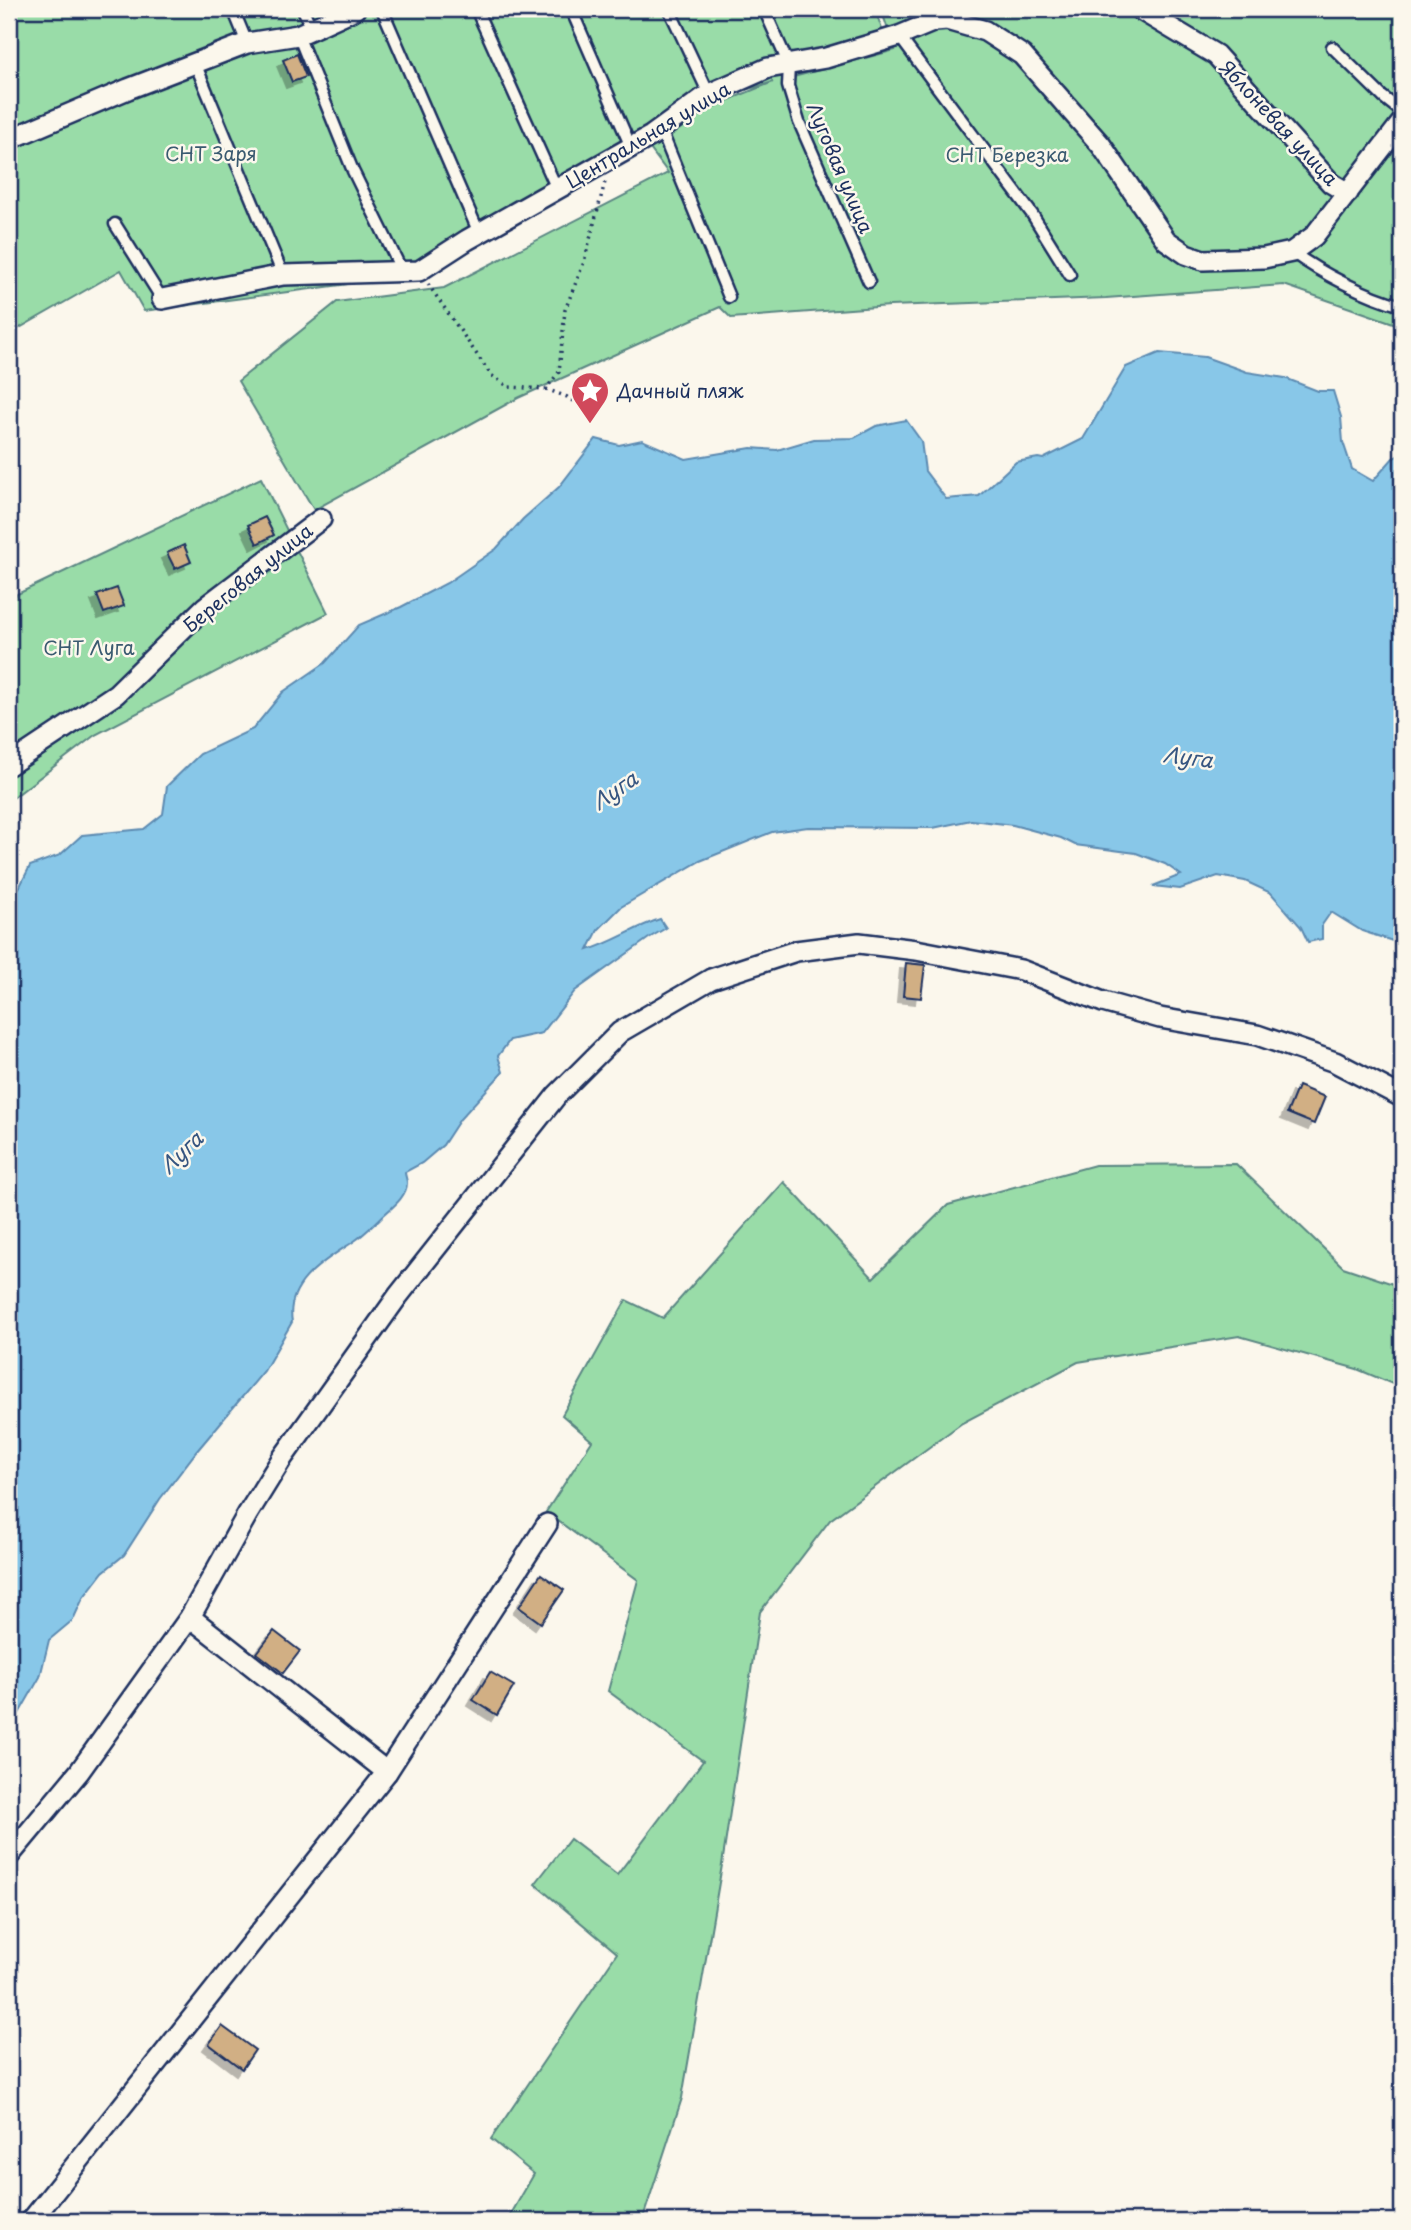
<svg xmlns="http://www.w3.org/2000/svg" width="1411" height="2230" viewBox="0 0 1411 2230" font-family="'Playpen Sans',sans-serif">
<style>
.green{fill:#99dca8;stroke:#5a8683;stroke-width:2}
.water{fill:#88c7e8;stroke:#5c8ab1;stroke-width:2}
.building{fill:#d1af84;stroke:#1b2f5e;stroke-width:2;filter:url(#shadow)}
.lines{fill:none;stroke-linecap:round;stroke-linejoin:round}
.service-casing{stroke:#1b2f5e;stroke-width:15}
.minor-casing{stroke:#1b2f5e;stroke-width:24}
.path{stroke:#1b2f5e;stroke-width:3.5;stroke-dasharray:2 5;stroke-linecap:butt}
.service{stroke:#fbf7ec;stroke-width:10}
.minor{stroke:#fbf7ec;stroke-width:19}
.labels{text-anchor:middle;stroke-width:5;stroke-linejoin:round;paint-order:stroke}
.street-label{font-size:19px;fill:#1b2f5e;stroke:#fbf7ec}
.park-label{font-size:19px;fill:#3a5a70;stroke:#fbf7ec}
.poi-label{font-size:19px;fill:#1b2f5e;stroke:#fbf7ec;text-anchor:start}
.water-label{font-size:21px;font-style:italic;fill:#365580;stroke:#fbf7ec}
</style>
<defs>
<filter id="shadow"><feDropShadow dx="-6" dy="6" stdDeviation="0" flood-color="#0004"/></filter>
</defs>
<rect width="100%" height="100%" fill="#fbf7ec"/>
<filter id="ink" filterUnits="userSpaceOnUse"><feTurbulence type="fractalNoise" baseFrequency=".0143" numOctaves="2"/><feDisplacementMap in="SourceGraphic" scale="14" xChannelSelector="R" yChannelSelector="G"/><feConvolveMatrix kernelMatrix="1 2 1 2 8 2 1 2 1" color-interpolation-filters="sRGB"/></filter>
<g filter="url(#ink)">
<g class="green">
<path d="M9,9H875L888,47L782,80L895,50L881,9H1402V326L1284,285L1106,298L890,306L731,318L720,307L518,398L314,510L238,381L337,302L444,288L668,173L648,146L721,103L773,82L717,98L428,257L379,280L144,311L121,270L9,334Z"/>
<path d="M261,478L328,613L95,735L9,801V598Z"/>
<path d="M1236,1164L1343,1267L1402,1287V1388L1357,1369L1239,1336L1078,1362L962,1423L830,1520L760,1612L722,1865L682,2098L642,2221H507L534,2174L491,2139L617,1953L535,1884L570,1839L617,1875L703,1761L608,1691L638,1580L546,1512L592,1441L562,1415L626,1300L663,1318L784,1182L873,1278L948,1205L1095,1165Z"/>
</g>
<path class="water" d="M1159,353L1205,357L1247,372L1285,378L1318,391H1333L1341,417L1343,442L1352,469L1373,481L1393,458L1402,454V944L1362,931L1331,912L1322,925V939L1308,942L1301,927L1271,893L1245,881L1218,876L1180,889L1153,886L1181,875L1165,864L1136,853L1075,845L1061,838L1013,825L971,820L933,828L808,827L772,832L700,861L621,907L598,930L588,950C614,942 635,927 660,919L666,928L649,938L575,991L542,1033L510,1040L498,1056L503,1072L460,1119L443,1145L422,1163L405,1172C405,1176 407,1179 407,1183C407,1195 395,1205 386,1213C375,1223 365,1234 353,1242C326,1260 285,1282 292,1322L264,1371L196,1452L160,1499L124,1555L103,1572L83,1598L73,1620L49,1640L40,1677L9,1731V895L19,888L30,866L60,855L82,835L144,829L163,814L167,786L200,754L253,729L283,692L325,663L359,625L401,607L447,583L496,549L523,519L559,487L596,439L619,445L642,440L686,459L751,448L777,450L814,439L854,438L876,426L906,420L921,441L925,471L946,499L979,496L1016,462L1038,458L1043,459L1083,439L1126,367Z"/>
<g class="building">
<path d="M297,54L306,77L292,82L283,60Z"/>
<path d="M265,517L274,535L257,544L248,525Z"/>
<path d="M184,545L191,562L175,569L167,553Z"/>
<path d="M117,588L124,606L104,613L97,595Z"/>
<path d="M906,963L925,965L921,998L903,996Z"/>
<path d="M1298,1086L1325,1097L1314,1124L1287,1113Z"/>
<path d="M541,1574L564,1590L541,1623L519,1607Z"/>
<path d="M274,1631L300,1651L283,1673L257,1653Z"/>
<path d="M490,1672L514,1686L497,1715L473,1700Z"/>
<path d="M222,2026L255,2050L242,2069L209,2044Z"/>
</g>
<g class="lines">
<defs>
<g id="service">
<path d="M233,9L247,43"/>
<path d="M303,9L312,30"/>
<path d="M382,9L479,233"/>
<path d="M476,9L557,189"/>
<path d="M571,9L631,147"/>
<path d="M669,9L709,94"/>
<path d="M764,9L789,65L788,86L799,122L869,282"/>
<path d="M298,35L353,171L402,271"/>
<path d="M899,36L1032,214L1070,275"/>
<path d="M1332,47L1383,97L1402,112"/>
<path d="M195,63L283,275"/>
<path d="M661,130L729,297"/>
<path d="M115,224L162,299"/>
<path d="M1292,252C1322,274 1366,296 1402,306"/>
</g>
<g id="minor">
<path d="M1139,9L1216,55L1331,183L1348,193"/>
<path d="M9,138L17,136L128,89L247,43L298,35L355,9"/>
<path d="M162,299L283,275L419,271L467,240L651,136L709,94L768,68L826,58L899,36L935,21L947,20L985,31L1022,55L1101,145L1166,240L1186,254L1203,260L1264,258L1292,252L1314,236L1402,122"/>
<path d="M9,765L116,694L205,607L321,519"/>
<path d="M190,1617L387,1772"/>
<path d="M9,1856L79,1772L190,1617L247,1515L281,1460L398,1296L557,1095L620,1032L711,979L796,951L859,943L916,950L1021,970L1103,1002L1160,1018L1257,1035L1335,1062L1402,1097"/>
<path d="M31,2221L387,1772L547,1524"/>
</g>
</defs>
<use href="#service" class="service-casing"/>
<use href="#minor" class="minor-casing"/>
<g class="path">
<path d="M428,284L491,375L509,387L546,389L559,372L565,310L584,262L605,182"/>
<path d="M546,389L567,397L575,403"/>
</g>
<use href="#service" class="service"/>
<use href="#minor" class="minor"/>
</g>
</g>
<defs>
<symbol id="sight-pin" viewBox="-11 -11 22 30"><path d="M0 17L-7.5 6A9.5 9.5 0 1 1 7.5 6Z" fill="#d1495b" stroke="#fbf7ec"/><path d="M0-6L1.8-2.2L6-1.7L2.9 1.2L3.7 5.4L0 3.3L-3.7 5.4L-2.9 1.2L-6-1.7L-1.8-2.2Z" fill="#fff"/></symbol>
</defs>
<g fill-rule="evenodd">
<use href="#sight-pin" x="568" y="369" width="44" height="60"/>
</g>
<g class="labels">
<g class="street-label">
<text transform="translate(1279 123) rotate(47)" y="7">Яблоневая улица</text>
<text transform="translate(648 135) rotate(-31)" y="7">Центральная улица</text>
<text transform="translate(840 168) rotate(67)" y="7">Луговая улица</text>
<text transform="translate(248 578) rotate(-39)" y="7">Береговая улица</text>
</g>
<g class="park-label">
<text x="211" y="161">СНТ Заря</text>
<text x="1007" y="162">СНТ Березка</text>
<text x="89" y="655">СНТ Луга</text>
</g>
<g class="poi-label">
<text x="617" y="398">Дачный пляж</text>
</g>
<g class="water-label">
<text transform="translate(1188 758) rotate(7)" y="7">Луга</text>
<text transform="translate(615 791) rotate(-35)" y="7">Луга</text>
<text transform="translate(182 1153) rotate(-44)" y="7">Луга</text>
</g>
</g>
<rect width="1411" height="2230" fill="none" stroke="#fbf7ec" stroke-width="35"/>
<rect x="18" y="18" width="1376" height="2195" fill="none" stroke="#1b2f5e" stroke-width="2.5" filter="url(#ink)"/>
</svg>
